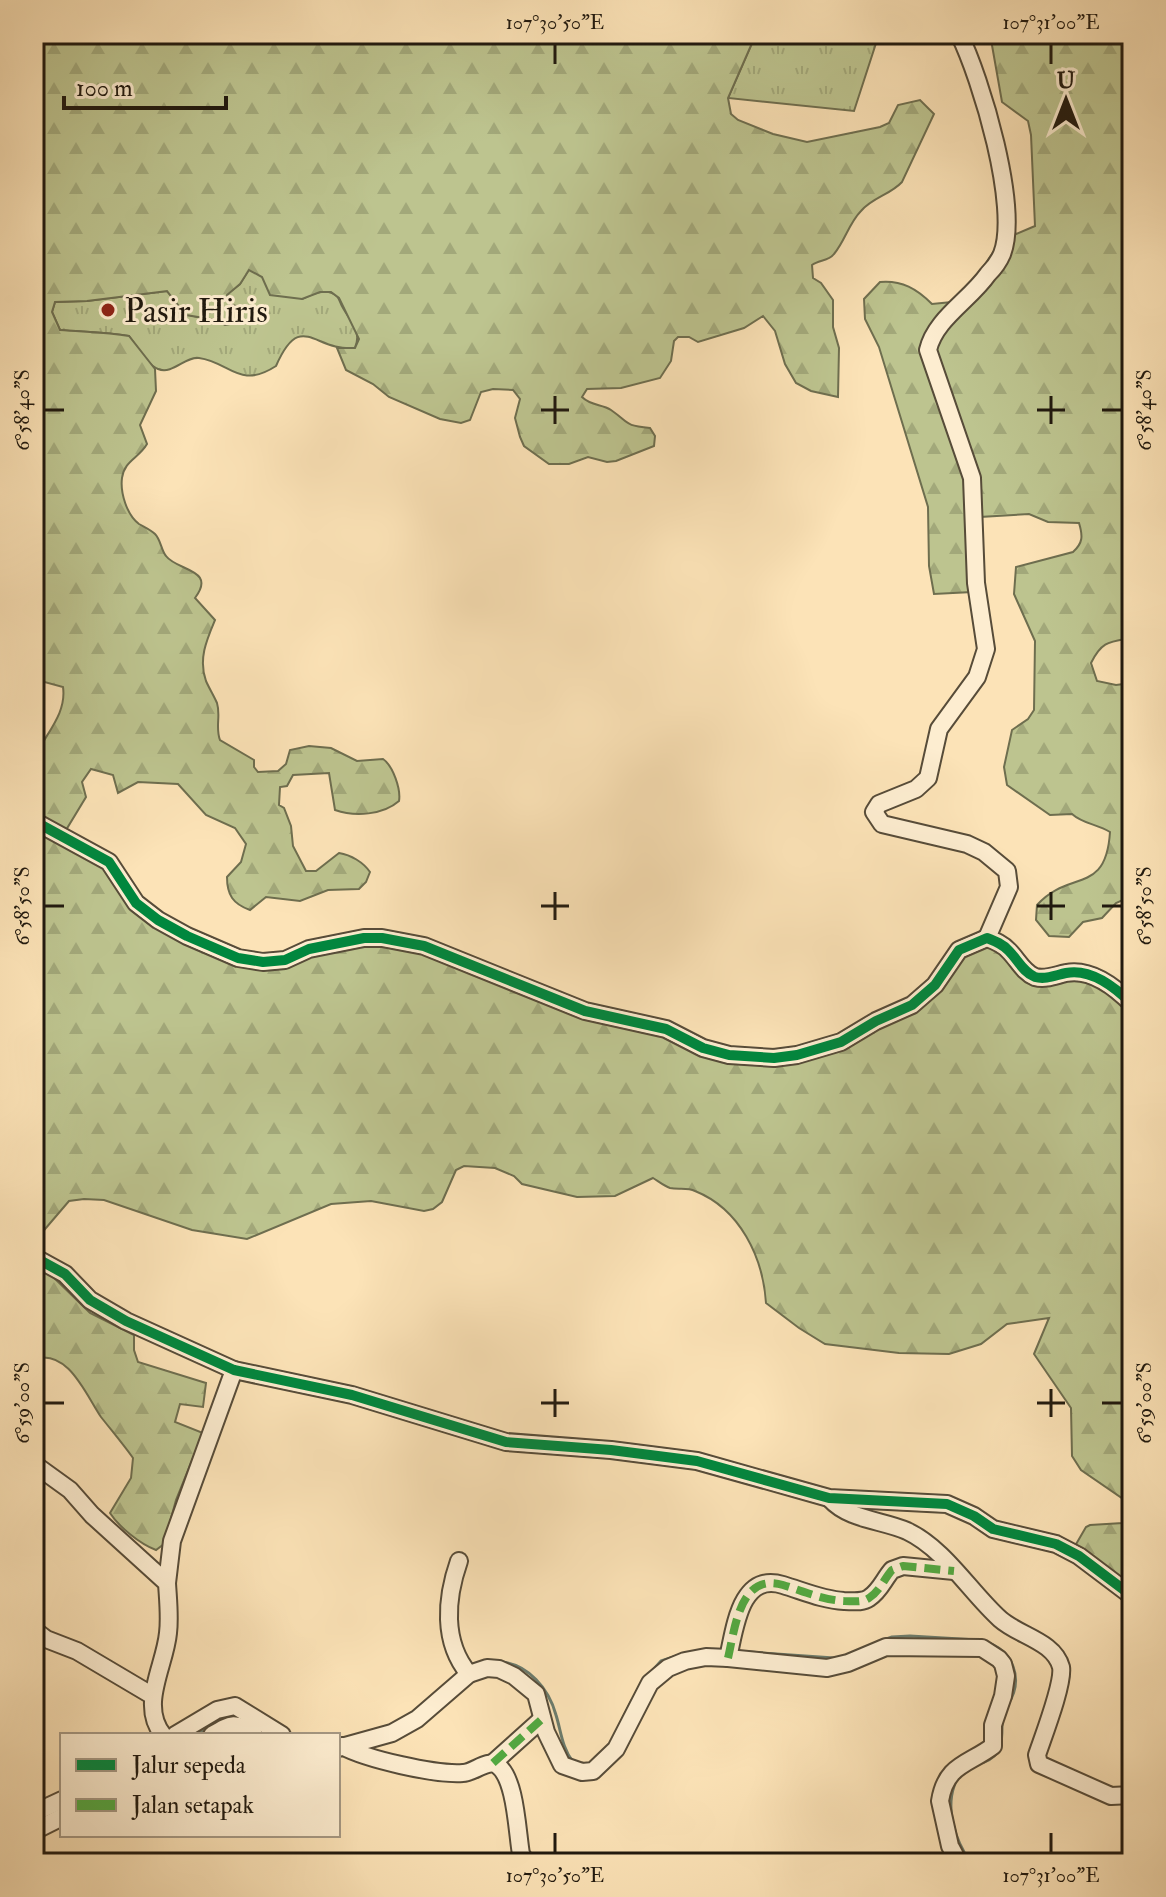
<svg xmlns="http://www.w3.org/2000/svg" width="1166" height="1897" viewBox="0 0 1166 1897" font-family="'IM FELL Double Pica',serif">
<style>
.grass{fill:url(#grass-tufts);stroke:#6e6e4f;stroke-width:2}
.forest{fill:url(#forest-firs);stroke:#6e6e4f;stroke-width:2}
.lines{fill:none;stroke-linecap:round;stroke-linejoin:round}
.stream{stroke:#6c7c6d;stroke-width:3}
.minor-casing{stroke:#574c39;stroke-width:20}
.minor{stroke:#fdedd0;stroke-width:16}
.quiet{stroke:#52a941;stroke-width:8;stroke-dasharray:16 8;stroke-linecap:butt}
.cycleway-casing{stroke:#fdedd0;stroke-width:15}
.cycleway{stroke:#00873e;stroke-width:10}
.ticks{fill:none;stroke:#20190f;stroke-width:3}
.poi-dot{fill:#8f2418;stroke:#fdedd0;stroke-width:3}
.labels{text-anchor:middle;stroke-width:6;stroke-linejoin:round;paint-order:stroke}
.poi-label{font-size:34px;fill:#20190f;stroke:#fdedd0;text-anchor:start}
.neatline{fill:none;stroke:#20190f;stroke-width:3}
.ticks-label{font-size:20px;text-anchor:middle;fill:#20190f}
</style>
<defs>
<pattern id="grass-tufts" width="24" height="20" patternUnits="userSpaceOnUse" patternTransform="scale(2)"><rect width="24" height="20" fill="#bdc48f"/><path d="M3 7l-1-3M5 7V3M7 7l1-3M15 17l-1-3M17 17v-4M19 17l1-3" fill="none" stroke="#a2a87a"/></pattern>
<pattern id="forest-firs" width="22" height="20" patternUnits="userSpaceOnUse" patternTransform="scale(2)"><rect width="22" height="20" fill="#bdc48f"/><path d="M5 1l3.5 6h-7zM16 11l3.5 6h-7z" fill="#a2a87a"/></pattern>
</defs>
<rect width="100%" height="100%" fill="#fce3b7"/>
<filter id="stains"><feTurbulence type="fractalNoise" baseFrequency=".0025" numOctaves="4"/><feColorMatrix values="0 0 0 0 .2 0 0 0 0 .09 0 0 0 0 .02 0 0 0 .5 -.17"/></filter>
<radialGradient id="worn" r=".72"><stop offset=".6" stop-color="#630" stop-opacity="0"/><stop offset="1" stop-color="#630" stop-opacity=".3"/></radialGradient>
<g class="grass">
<path d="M756,34H879L854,111L728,98Z"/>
<path d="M249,269L302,299C311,295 322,289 332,293C340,296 339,302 343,308C351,322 362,331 355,348C314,352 301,309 276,366C239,390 230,362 199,358C185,356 173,375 158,369C146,364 137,346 129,336C106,332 84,332 60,330L52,312L55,302L87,301L167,291L186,314L225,324L230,304L227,294L240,284Z"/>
</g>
<g class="forest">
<path d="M34,34H756L728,98L731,114L738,120L773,134L807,142L880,127L889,123L898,105L920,100L934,114L902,182C890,195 873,197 861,211C849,223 845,241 834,254C829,261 819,260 812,265L813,278L821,283L833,300V327L839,348L838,397L811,391L796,383L785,364L775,331L763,316L744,328L698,342L689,337H678L674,341L671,361L660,378L621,388L587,389L582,397C591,406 602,404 611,410C631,424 623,425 650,428L655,436L654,446L616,461L607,462L588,457L569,464H549L524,446L520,437L515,418L520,399L513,390L493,389L481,392L470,420L461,423L440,419L389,397L373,384L346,370L337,348H355L359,339L339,298L331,292H320L302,299L270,295L262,277L249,270L240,284L227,295L230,304L239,307L243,316L235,323L225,325L216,320L186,315L167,291L87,301L55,302L52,312L60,330C84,332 106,332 129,336L155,369L156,391L140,425L147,444C139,458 124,461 122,478C120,493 127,515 139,524C144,527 151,530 155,534C161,540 161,550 166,556C177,571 217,569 195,598L215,620C207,639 198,659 206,681C209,688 214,696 217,703C221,716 215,727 220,740L254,760V767L258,772L278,771L286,764L290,750L309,746L331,748L357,761L383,759C393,766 401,789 399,801C383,815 355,817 335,810L329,773L293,775L287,786L280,787L279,805L284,808L291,826L293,846L306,871H316L339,853C351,855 363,862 370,872L366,882L359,889L328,890L300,901L266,897L250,910C233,904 227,895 227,877L241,862L246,844L235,828L206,815L178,784L138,782L118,793L113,775L91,769L82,782L86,797L60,840L106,866L122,888L237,963L310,954L364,943L422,951L745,1062L878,1025L962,954L987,943L997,947L1022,974L1067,978L1099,984L1132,1011V1505L1081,1470L1072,1456L1071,1408L1034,1354L1049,1318L1007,1324L981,1344L949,1354L899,1353L825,1344L799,1328L766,1303C763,1257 740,1209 695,1191C687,1187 678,1190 670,1188C664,1186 658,1181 653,1178L615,1196L577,1197L522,1184L514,1176L495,1168L464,1166L456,1170L442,1202L433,1209L424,1211L371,1201L331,1204L247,1239L192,1230L104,1200L84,1199L69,1201L34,1242V759C44,735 67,715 63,687L37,680L34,664Z"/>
<path d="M990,34H1132V638C1109,642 1102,641 1091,663L1097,681L1116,685L1132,683V896L1116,903L1102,918L1083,922L1069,937L1049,936L1036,920L1037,905C1069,869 1106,896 1110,832C1097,824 1083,824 1072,814L1050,815L1007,785L1004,767L1012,730L1028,719L1034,710L1035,641L1014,594L1016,567L1073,552C1083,543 1083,536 1079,523L1048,522L1029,514L980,517L972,592L934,594L929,566L928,507L879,347L865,319L864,299L880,282C902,280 917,289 932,304L952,302L975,279L996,248L1016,234L1035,226L1031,135L1028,121L1002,102Z"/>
<path d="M34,1264L48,1272L90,1313L134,1335V1350L138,1362L206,1383L203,1407L180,1404L175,1422L203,1433L176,1500L164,1544L156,1550C140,1544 119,1527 110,1513L131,1478L133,1458C123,1444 112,1431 101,1417C86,1395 68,1348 34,1359Z"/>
<path d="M1132,1519V1586L1075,1546L1086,1527L1090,1525L1123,1523Z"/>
</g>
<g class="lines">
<g class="stream">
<path d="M985,1642C1013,1650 1024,1679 1008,1704"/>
<path d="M875,1643L892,1637L910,1636L977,1640"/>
<path d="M734,1651L834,1658"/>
<path d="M501,1662C528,1664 549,1689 556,1715C561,1731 562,1748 573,1762"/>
<path d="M652,1671L661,1661L683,1654"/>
<path d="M195,1735L219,1722"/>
<path d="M614,1736L632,1700"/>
<path d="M984,1762C1003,1755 1002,1740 1002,1723"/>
<path d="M956,1781C944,1807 955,1841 971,1863"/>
</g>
<defs>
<g id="minor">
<path d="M959,34C981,78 1020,208 1002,254C999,261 993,269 988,274C970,300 935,319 928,350L972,478L976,583L986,649L977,677L939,729L928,778L916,789L879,804L874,812L882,824L967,844L984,852L1007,871L1009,887L987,938"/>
<path d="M34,821L109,862L136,903L158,920L187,936L238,958L263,962L285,960L309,949L364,938H382L424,946L585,1011L666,1029L703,1048L729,1055L774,1058L797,1055L841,1042L876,1021L912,1005L935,985L959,950L987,938C995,941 1003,944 1009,951C1018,960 1023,972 1035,977C1046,980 1056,975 1066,973C1091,968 1116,988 1132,1004"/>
<path d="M34,1257L65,1274L90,1300L126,1321L234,1370L352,1395L506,1442L611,1450L697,1461L829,1498L947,1504L974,1516L993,1529L1056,1544L1079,1556L1132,1596"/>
<path d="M34,1464L70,1490L92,1515L167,1583C168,1600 170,1617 168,1633C165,1666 139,1705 163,1735"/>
<path d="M830,1499C849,1520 882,1520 907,1531C945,1549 970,1592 1000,1619C1019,1636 1054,1641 1061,1667C1064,1683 1043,1737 1037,1755L1039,1764L1111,1796L1132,1795"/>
<path d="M459,1561C446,1598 442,1642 469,1674"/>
<path d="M167,1583L172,1541L234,1370"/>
<path d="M34,1630L46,1639L77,1651L153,1696"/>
<path d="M728,1658C735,1628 740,1572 783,1585C803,1591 823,1600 844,1601C852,1601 862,1603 869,1598C880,1591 884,1579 892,1570L903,1566L954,1571"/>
<path d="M175,1735L217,1710L235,1706L282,1735"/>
<path d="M212,1735C232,1723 235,1721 254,1735"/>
<path d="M342,1746C366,1759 435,1775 463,1773C473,1773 488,1759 497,1765C516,1778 517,1832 521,1854L527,1863"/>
<path d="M338,1748L392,1733L417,1719L469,1674L487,1668L499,1669L514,1676L536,1694L546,1732L562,1765L582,1772L593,1771L616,1749L650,1683L668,1668L685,1661L706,1657L728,1658L827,1668L848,1663L886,1647L982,1648L999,1659L1003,1664L1006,1676L1003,1696L993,1725V1746C968,1765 946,1764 940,1801L950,1846L959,1863"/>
<path d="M493,1763L542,1719"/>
<path d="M34,1813L62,1800"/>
<path d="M34,1831L62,1817"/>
</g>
</defs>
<use href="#minor" class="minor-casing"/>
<use href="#minor" class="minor"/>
<g class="quiet">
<path d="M728,1658C735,1628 740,1572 783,1585C803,1591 823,1600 844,1601C852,1601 862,1603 869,1598C880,1591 884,1579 892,1570L903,1566L954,1571"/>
<path d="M493,1763L542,1719"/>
</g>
<defs>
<g id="cycleway">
<path d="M34,821L109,862L136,903L158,920L187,936L238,958L263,962L285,960L309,949L364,938H382L424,946L585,1011L666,1029L703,1048L729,1055L774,1058L797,1055L841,1042L876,1021L912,1005L935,985L959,950L987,938C995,941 1003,944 1009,951C1018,960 1023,972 1035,977C1046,980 1056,975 1066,973C1091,968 1116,988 1132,1004"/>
<path d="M34,1257L65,1274L90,1300L126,1321L234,1370L352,1395L506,1442L611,1450L697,1461L829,1498L947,1504L974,1516L993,1529L1056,1544L1079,1556L1132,1596"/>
</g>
</defs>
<use href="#cycleway" class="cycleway-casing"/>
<use href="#cycleway" class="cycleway"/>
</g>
<path class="ticks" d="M555,44V64M1051,44V64M555,396V424M1051,396V424M44,410H64M541,410H569M1037,410H1065M1102,410H1122M555,892V920M1051,892V920M44,906H64M541,906H569M1037,906H1065M1102,906H1122M555,1389V1417M1051,1389V1417M44,1403H64M541,1403H569M1037,1403H1065M1102,1403H1122M555,1833V1853M1051,1833V1853"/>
<circle class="poi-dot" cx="108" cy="310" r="8"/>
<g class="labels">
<g class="poi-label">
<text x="124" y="322">Pasir Hiris</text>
</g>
</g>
<rect width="1166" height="1897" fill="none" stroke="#fce3b7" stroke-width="88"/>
<rect x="60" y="1733" width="280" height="104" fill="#fdedd0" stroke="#a59883" stroke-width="2"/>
<rect x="76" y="1759" width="40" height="12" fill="#00873e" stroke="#a59883" stroke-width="2"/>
<text x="132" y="1773" font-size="24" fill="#20190f">Jalur sepeda</text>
<rect x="76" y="1799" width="40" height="12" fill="#52a941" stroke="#a59883" stroke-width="2"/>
<text x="132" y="1813" font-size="24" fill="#20190f">Jalan setapak</text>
<g transform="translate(1066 100)" stroke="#fdedd0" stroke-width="6" paint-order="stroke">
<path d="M0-6L14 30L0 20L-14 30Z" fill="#20190f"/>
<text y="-12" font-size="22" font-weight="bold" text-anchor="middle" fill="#20190f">U</text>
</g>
<path d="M64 96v12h162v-12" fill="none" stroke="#20190f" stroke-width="4"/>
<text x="76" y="96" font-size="24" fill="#20190f" stroke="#fdedd0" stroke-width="6" paint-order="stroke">100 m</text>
<rect x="44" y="44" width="1078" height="1809" class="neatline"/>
<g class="ticks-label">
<text x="555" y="29">107°30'50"E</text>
<text x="1051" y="29">107°31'00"E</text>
<text transform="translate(22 410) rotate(-90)" y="7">6°58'40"S</text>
<text transform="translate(1144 410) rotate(-90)" y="7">6°58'40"S</text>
<text transform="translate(22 906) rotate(-90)" y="7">6°58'50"S</text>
<text transform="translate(1144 906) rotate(-90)" y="7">6°58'50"S</text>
<text transform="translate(22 1403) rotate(-90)" y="7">6°59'00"S</text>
<text transform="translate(1144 1403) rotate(-90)" y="7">6°59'00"S</text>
<text x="555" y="1882">107°30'50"E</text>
<text x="1051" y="1882">107°31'00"E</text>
</g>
<rect width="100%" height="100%" filter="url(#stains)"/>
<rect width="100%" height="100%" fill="url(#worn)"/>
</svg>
